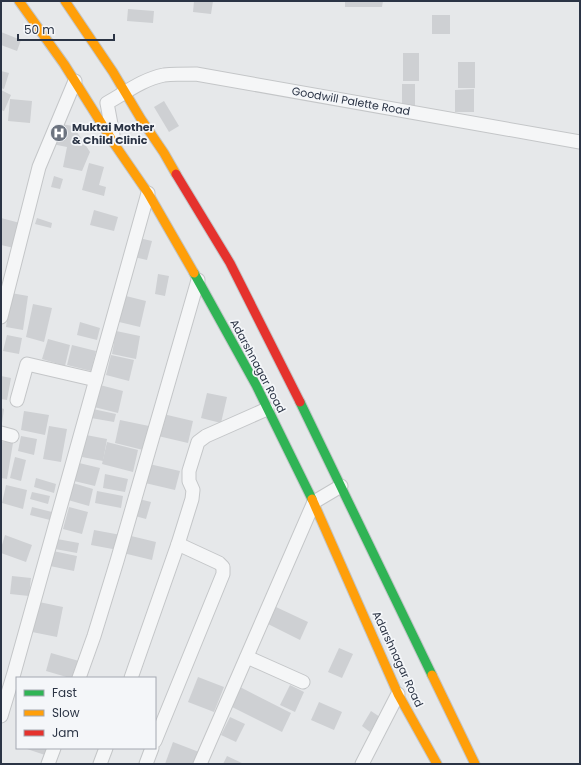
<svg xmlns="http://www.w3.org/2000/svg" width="581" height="765" viewBox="0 0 581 765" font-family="Poppins,sans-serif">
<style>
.building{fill:#ced0d3}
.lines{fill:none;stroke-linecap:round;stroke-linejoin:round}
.street-casing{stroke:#c4c6c8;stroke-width:15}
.fast-casing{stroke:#c2c5c8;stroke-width:11}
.slow-casing{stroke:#c2c5c8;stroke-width:11}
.jam-casing{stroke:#c2c5c8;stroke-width:11}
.street{stroke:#f5f6f7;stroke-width:13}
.fast{stroke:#30b455;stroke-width:9}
.slow{stroke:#ff9f0a;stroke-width:9}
.jam{stroke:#e5322d;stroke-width:9}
.labels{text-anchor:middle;stroke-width:3.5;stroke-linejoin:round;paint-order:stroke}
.street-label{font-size:11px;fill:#2b3445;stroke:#f4f6f9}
.poi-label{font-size:11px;font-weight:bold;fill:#2b3445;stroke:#f4f6f9;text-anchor:start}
</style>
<rect width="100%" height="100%" fill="#e6e8ea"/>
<g class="building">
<path d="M194,1H213L211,14L193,12Z"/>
<path d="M345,1H383L382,7H345Z"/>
<path d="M128,9L154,11L153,23L127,21Z"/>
<rect x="432" y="15" width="18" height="19"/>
<path d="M1,32L21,40L17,51L1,45Z"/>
<rect x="403" y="53" width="16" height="28"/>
<rect x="458" y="62" width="17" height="26"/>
<path d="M1,71L9,73L4,89L1,88Z"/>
<rect x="402" y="84" width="13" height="22"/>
<path d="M474,89V112H455V90Z"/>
<path d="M1,90L11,95L4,111L1,110Z"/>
<path d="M10,99L32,101L30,123L8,121Z"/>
<path d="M164,101L179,126L169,132L154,107Z"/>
<path d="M61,124L73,126L90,152L82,171L63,167L67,147L52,144Z"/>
<path d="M89,163L104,167L99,185L106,187L104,196L82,190Z"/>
<path d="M54,176L63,179L60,189L51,187Z"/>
<path d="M94,210L118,217L114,231L90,225Z"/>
<path d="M1,218L20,223L14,248L1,245Z"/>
<path d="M37,218L52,223L51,228L35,224Z"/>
<path d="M139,238L152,241L147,260L134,257Z"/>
<path d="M158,274L169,276L165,296L155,294Z"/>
<path d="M11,293L28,296L23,330L6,327Z"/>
<path d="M122,295L146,301L140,327L115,321Z"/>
<path d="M33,304L52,308L44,342L26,337Z"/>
<path d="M80,322L100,328L97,340L77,335Z"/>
<path d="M116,331L140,336L136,359L112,354Z"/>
<path d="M7,335L22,338L19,354L3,351Z"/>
<path d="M48,339L70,345L65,366L42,359Z"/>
<path d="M72,345L96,351L91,371L67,365Z"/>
<path d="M111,355L134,360L129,381L106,375Z"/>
<path d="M1,376L11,378L7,400L1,399Z"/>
<path d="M100,385L123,391L118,413L94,407Z"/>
<path d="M207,393L227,397L221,423L201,418Z"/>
<path d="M1,408L4,409L2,423H1Z"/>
<path d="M93,409L116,414L114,422L91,418Z"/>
<path d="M24,411L49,415L45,435L21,430Z"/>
<path d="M163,414L193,421L188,443L158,436Z"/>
<path d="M120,420L149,426L143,450L115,443Z"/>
<path d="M49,426L67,429L61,462L43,459Z"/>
<path d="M86,435L107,439L103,461L82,457Z"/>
<path d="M21,436L37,439L34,455L18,451Z"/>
<path d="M1,441L13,443L7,479L1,478Z"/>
<path d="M107,442L138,450L133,472L102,464Z"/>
<path d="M15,457L26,460L21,481L10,478Z"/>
<path d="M79,463L100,468L95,486L74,481Z"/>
<path d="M149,464L180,471L175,490L145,483Z"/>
<path d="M105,474L128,479L125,492L103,488Z"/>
<path d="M36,478L56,484L54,493L34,487Z"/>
<path d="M73,483L93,489L89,506L68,500Z"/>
<path d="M6,485L27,490L23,509L2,503Z"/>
<path d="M97,491L123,496L121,508L95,503Z"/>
<path d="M32,492L50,496L48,504L30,499Z"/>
<path d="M139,499L151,502L146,519L135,516Z"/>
<path d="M32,507L52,512L50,520L30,515Z"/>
<path d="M69,507L88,512L82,534L63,529Z"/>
<path d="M94,530L121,535L118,550L91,545Z"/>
<path d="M5,535L32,545L26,562L1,553V548Z"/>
<path d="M127,535L156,542L152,560L123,553Z"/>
<path d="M57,539L79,543L77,553L55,549Z"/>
<path d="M53,551L77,556L74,571L50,566Z"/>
<path d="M12,576L31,578L29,596L10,594Z"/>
<path d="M39,602L63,607L57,637L32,632Z"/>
<path d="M276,607L308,622L300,640L268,624Z"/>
<path d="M339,648L353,654L342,678L328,672Z"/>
<path d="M51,653L79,661L74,678H70L46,671Z"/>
<path d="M198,677L224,687L214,712L188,702Z"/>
<path d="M290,685L304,692L295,712L280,705Z"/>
<path d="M240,687L291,713L282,732L230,706Z"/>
<path d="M319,702L342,712L334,730L311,720Z"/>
<path d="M371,711L380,717L370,732L362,726Z"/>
<path d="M230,717L245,724L236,742L221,735Z"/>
<path d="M173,742L199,752L194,764H165Z"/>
<path d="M27,748H50L48,756L27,749Z"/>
<path d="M227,756L244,764H223Z"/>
</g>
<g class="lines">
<defs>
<g id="street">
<path d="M113,135L107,103C125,93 143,79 164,75C174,74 185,74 196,74L580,142"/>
<path d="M1,317L39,167L75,81"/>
<path d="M17,400L27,364L96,380"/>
<path d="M1,433L12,436"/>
<path d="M247,657L303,682"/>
<path d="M79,678L94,636L117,561L198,280"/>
<path d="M131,678L178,544"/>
<path d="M1,716L14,673L148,193"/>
<path d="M155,741L223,574V567L219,563L178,544L192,499L193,490L189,481V471L198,442L206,436L267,409"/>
<path d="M48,764L54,748"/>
<path d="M100,764L106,748"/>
<path d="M146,764L152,748"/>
<path d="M200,764L314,502L341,486"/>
<path d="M362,764L398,694"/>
</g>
<g id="fast">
<path d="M194,273L256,385L312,499"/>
<path d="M300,402L432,675"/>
</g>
<g id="slow">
<path d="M19,1L64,64L115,145L148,193L194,273"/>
<path d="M65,1L113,72L141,119L164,153L176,174"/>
<path d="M312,499L398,694L437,764"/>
<path d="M432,675L475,764"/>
</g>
<path id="jam" d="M176,174L230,263L300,402"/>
</defs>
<use href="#street" class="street-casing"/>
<use href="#fast" class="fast-casing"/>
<use href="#slow" class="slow-casing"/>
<use href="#jam" class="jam-casing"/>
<use href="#street" class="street"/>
<use href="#fast" class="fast"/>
<use href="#slow" class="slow"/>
<use href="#jam" class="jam"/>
</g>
<defs>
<symbol id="hospital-disc" viewBox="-11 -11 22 22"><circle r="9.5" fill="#6c737f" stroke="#f4f6f9"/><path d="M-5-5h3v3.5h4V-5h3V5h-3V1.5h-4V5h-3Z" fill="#fff"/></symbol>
</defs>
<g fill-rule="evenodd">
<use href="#hospital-disc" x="49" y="123" width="20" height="20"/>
</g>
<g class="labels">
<g class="street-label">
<text transform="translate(351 101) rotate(10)" y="4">Goodwill Palette Road</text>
<text transform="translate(258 366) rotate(62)" y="4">Adarshnagar Road</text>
<text transform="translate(398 659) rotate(65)" y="4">Adarshnagar Road</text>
</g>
<g class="poi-label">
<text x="72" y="131">Muktai Mother<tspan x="72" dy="13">&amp; Child Clinic</tspan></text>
</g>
</g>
<rect width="581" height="765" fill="none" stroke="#2b3445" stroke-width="4"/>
<rect x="16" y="677" width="140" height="72" fill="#f4f6f9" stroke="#a4a8b1"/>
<rect x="24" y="690" width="20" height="6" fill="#30b455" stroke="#a4a8b1"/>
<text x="52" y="697" font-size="12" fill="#2b3445">Fast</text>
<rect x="24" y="710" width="20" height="6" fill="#ff9f0a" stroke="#a4a8b1"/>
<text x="52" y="717" font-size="12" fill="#2b3445">Slow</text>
<rect x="24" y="730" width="20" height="6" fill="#e5322d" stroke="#a4a8b1"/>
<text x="52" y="737" font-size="12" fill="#2b3445">Jam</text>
<path d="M18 34v6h96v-6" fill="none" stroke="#2b3445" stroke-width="2"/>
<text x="24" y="34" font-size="12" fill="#2b3445" stroke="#f4f6f9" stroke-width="3" paint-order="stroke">50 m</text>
</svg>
